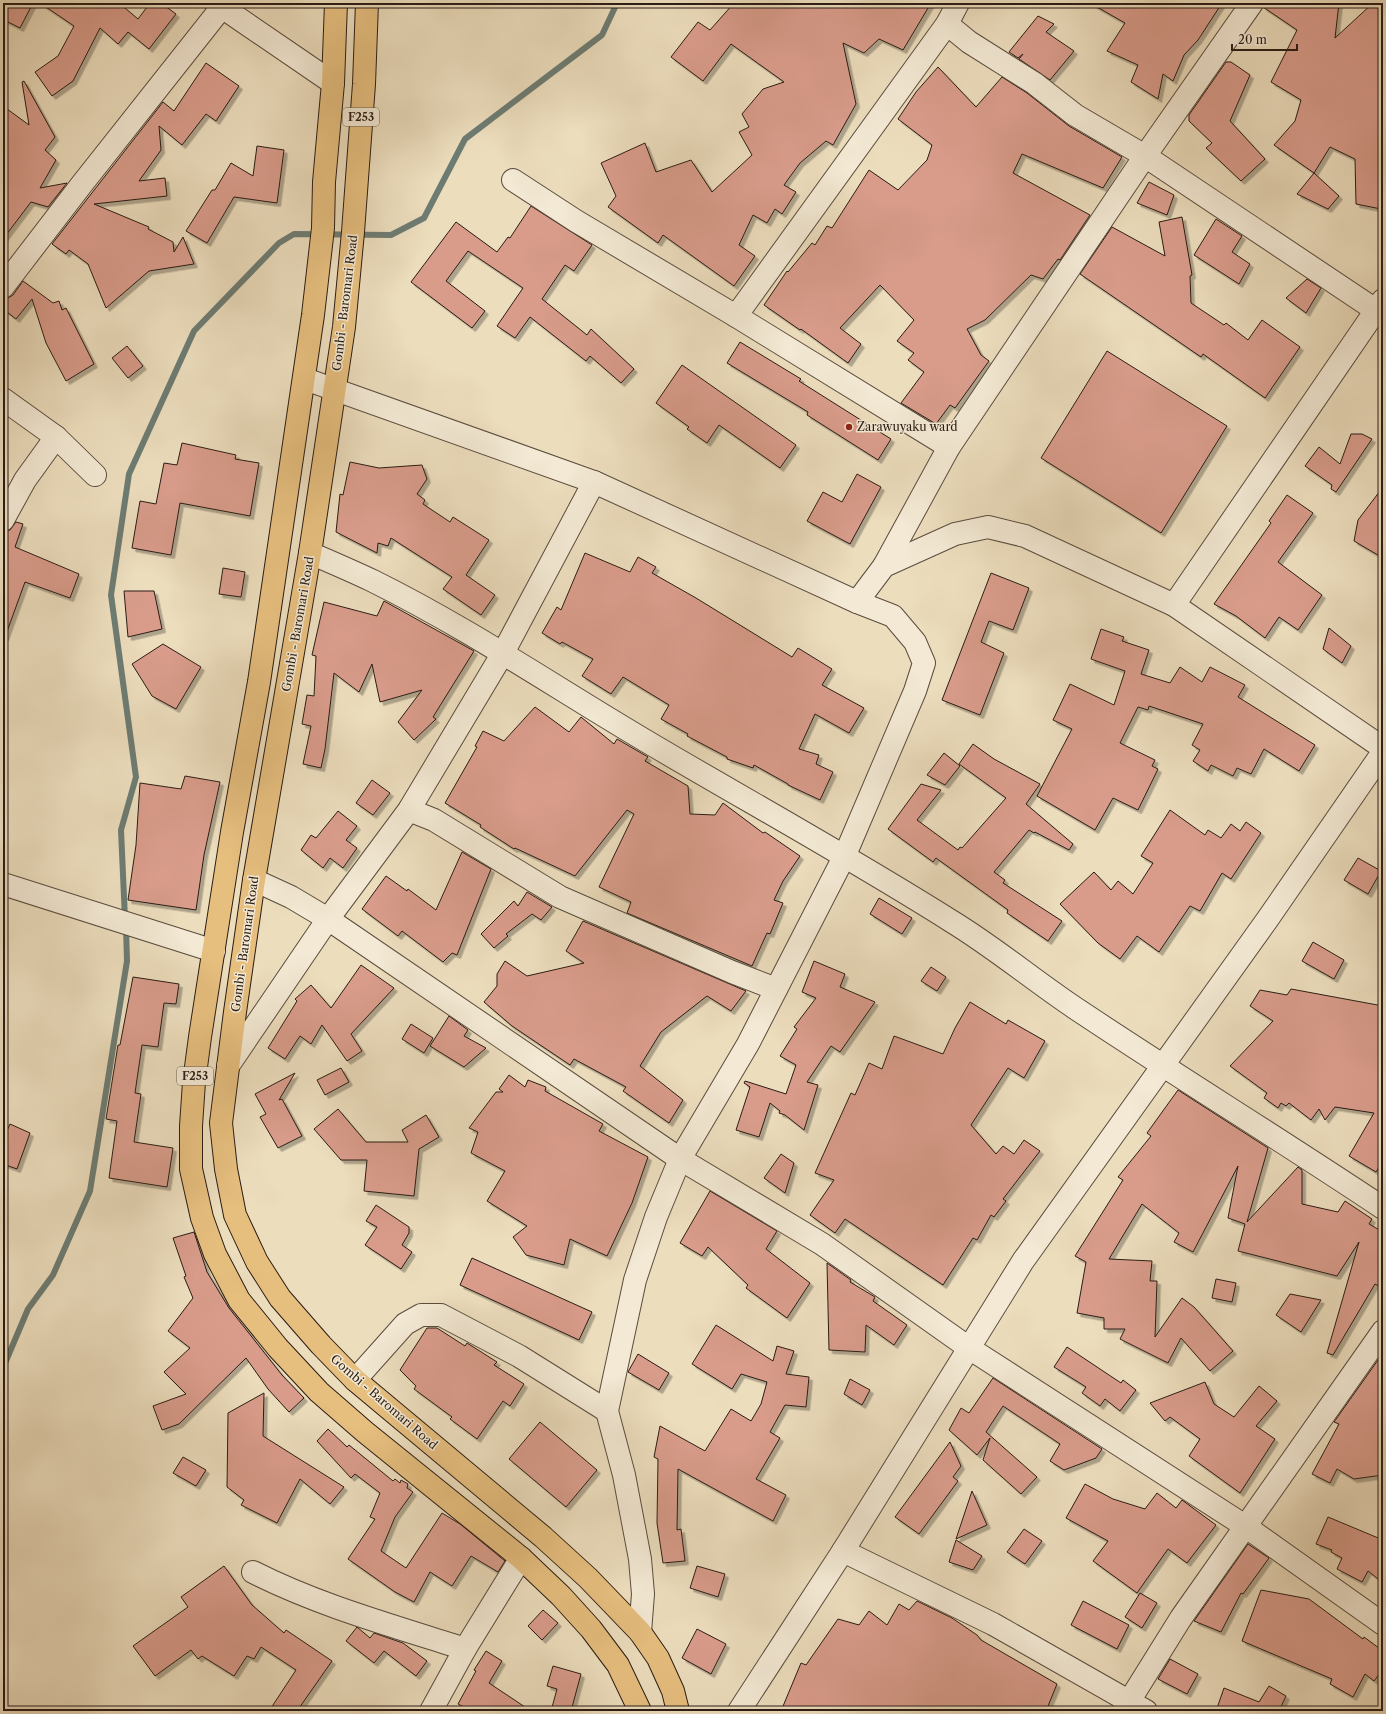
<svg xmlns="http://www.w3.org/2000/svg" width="1386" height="1714" viewBox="0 0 1386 1714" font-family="'Libre Caslon Text',serif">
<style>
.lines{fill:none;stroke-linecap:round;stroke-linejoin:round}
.stream{stroke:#6d7c73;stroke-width:6}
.building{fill:#d99c8b;stroke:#2a1c14;filter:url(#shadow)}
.minor-casing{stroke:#5a4c3e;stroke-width:24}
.major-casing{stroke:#2a1c14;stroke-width:24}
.minor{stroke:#f3e9d4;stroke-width:22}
.major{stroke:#e6be7e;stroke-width:22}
.poi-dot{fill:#8f2418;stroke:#f3e9d4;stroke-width:1.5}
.labels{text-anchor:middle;stroke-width:3;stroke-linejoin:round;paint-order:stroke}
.shield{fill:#f3e9d4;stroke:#665a4e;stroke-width:1}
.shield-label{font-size:11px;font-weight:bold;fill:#2a1c14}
.street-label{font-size:12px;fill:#2a1c14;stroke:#f3e9d4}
.poi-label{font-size:12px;fill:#2a1c14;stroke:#f3e9d4;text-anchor:start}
</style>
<defs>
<filter id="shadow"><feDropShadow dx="3.5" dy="3.5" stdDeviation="0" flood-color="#0004"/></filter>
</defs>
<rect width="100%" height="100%" fill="#ecddbd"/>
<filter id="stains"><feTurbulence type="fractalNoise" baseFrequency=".005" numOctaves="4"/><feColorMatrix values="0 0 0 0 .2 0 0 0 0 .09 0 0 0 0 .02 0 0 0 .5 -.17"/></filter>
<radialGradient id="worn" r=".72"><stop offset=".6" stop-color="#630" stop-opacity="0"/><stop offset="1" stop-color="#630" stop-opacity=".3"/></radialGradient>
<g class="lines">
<g class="stream">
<path d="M125,919L121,830L136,777L111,595L129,474L194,331L279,243L294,234L391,235L424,218L465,139L602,35L617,3"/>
<path d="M3,1368L28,1309L53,1275L90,1191L127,961L126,928"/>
</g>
</g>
<g class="building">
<path d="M6,3H33L20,28L4,20Z"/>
<path d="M40,3H119L138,19L150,3H161L176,14L149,49L128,32L118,44L100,28L73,81L52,96L35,72L58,56L74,26Z"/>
<path d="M734,3H931L903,50L879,39L864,53L843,43L856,104L833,145L826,141L800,163L784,185L796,192L782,214L775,209L767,223L753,215L739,245L755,256L734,286L663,235L658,243L608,207L616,196L601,163L645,143L656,172L691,160L712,192L752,155L739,132L749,127L742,114L763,89L784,82L731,44L703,81L671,57L698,22L710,30Z"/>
<path d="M1090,3H1222L1198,40L1184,55L1173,81L1163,74L1158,99L1131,82L1138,65L1107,51L1125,23Z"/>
<path d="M1264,3H1339L1335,38L1373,3H1383V197L1381,209L1356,204L1355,159L1330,147L1314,173L1274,145L1295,121L1301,100L1271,82L1297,30L1263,7Z"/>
<path d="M1038,16L1054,24L1046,32L1074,51L1050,80L1019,59L1023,54L1018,58L1009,52Z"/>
<path d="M1226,62H1231L1250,75L1230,121L1265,159L1241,181L1206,148L1212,143L1189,121V115Z"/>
<path d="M206,63L239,86L216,121L206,114L182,145L159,126L161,150L139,181L165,178L167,196L94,204L149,227L148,229L173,242L174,252L183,237L194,264L149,271L106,308L88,264L69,250L66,254L52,244L163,102L174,111Z"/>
<path d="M938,67L976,107L1002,77L1027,93L1069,126L1122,157L1103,188L1022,154L1013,173L1090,215L1060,260L1058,259L1043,279L1031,275L985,320L967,329L981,355L989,361L955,408L950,405L936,424L901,403L924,372L908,360L914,353L897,341L914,320L880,285L840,328L861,344L848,363L801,329L800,330L764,305L787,271L788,272L812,243L815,245L827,226L832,228L869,170L898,190L927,160L932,145L898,119L916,92Z"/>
<path d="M24,81L55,137L45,150L56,160L40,188L67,183L48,207L31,202L3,239V106L29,125L22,82Z"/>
<path d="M257,146L284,150L277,203L234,197L207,243L186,231L212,190H215L231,163L253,176Z"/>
<path d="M1314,173L1339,196L1328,209L1297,194Z"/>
<path d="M1149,182L1174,195L1167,215L1137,203Z"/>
<path d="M531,206L592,245L574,271L565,265L542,299L587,335L591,329L634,369L621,383L590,356L586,361L530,317L515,338L497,326L523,288L468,251L446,281L485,311L472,328L411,282L456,222L497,252L508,237L510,238Z"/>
<path d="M1182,217L1192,275L1190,276L1191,303L1224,325L1226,323L1248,340L1262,320L1300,347L1265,398L1203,354L1201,357L1080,274L1112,227L1165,256L1159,222Z"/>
<path d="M1216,219L1242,236L1232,252L1250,264L1239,284L1194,255Z"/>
<path d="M1307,279L1321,288L1306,313L1286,298Z"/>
<path d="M23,281L53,303L59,301L62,310L66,308L94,364L66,381L46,343L32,299L16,319L3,309V299L8,298L13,295Z"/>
<path d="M740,342L801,379L799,381L891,439L878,460L807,415L808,412L727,363Z"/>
<path d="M127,346L143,366L128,378L112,358Z"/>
<path d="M1107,351L1227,426L1161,533L1041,458Z"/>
<path d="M682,365L796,445L780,468L719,425L707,443L687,429L689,427L656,403Z"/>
<path d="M1351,434H1362L1372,439L1336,492L1331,489L1332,485L1305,466L1319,447L1340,464Z"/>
<path d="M182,443L236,455L235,459L259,463L250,516L180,503L171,555L132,548L140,501L156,504L164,463L177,465Z"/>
<path d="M350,462L379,468L422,465L427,479L417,494L425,500L423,504L450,522L453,517L489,540L466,575L495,595L481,615L443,589L452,577L391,538L388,546L378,543L377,553L336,532L340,494L343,495Z"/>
<path d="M857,474L881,487L850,544L807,521L823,492L842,502Z"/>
<path d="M1383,487V558L1354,541L1358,520Z"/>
<path d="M1287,495L1313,513L1278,562L1322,595L1298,630L1279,617L1265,638L1236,616L1214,604L1271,523L1269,521Z"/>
<path d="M16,522L23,524L15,547L79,574L70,598L25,582L5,637L3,636V532L10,530Z"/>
<path d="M585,553L630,572L638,557L656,567L652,573L696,598L792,657L798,648L832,669L822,685L864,708L849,733L815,714L799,749L819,755L816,764L833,772L820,800L788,785V784L754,765L753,768L727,759V757L687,736L688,734L661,719L669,705L623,677L611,694L582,676L593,659L562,642L560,644L542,633L557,607L561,610Z"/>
<path d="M223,568L245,572L241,597L219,594Z"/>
<path d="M991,573L1029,588L1013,630L989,621L981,642L1004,653L980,715L942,700Z"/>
<path d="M124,591H154L162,629L128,637Z"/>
<path d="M384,601L474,651L433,717L436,719L414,740L398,722L422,690L380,702L372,664L359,692L334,673L325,749L321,768L303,764L311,726L302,724L307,695L314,696L316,656L312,655L324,602L377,616Z"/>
<path d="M1329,628L1351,646L1342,663L1323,649Z"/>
<path d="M1101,629L1124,637L1122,641L1149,650L1141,674L1170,683L1180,667L1202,682L1210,667L1245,685L1238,697L1315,745L1299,771L1264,749L1251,774L1237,768L1233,776L1211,765L1208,771L1193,761L1200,750L1192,745L1203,724L1149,706L1148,710L1138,707L1120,743L1155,760L1152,766L1158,769L1138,810L1113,798L1095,830L1037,796L1072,729L1053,720L1070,684L1114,705L1125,671L1091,659Z"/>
<path d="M163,644L201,667L176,709L152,696L132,664Z"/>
<path d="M535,707L569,732L581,717L614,744L617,739L648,757L645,761L688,786L690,814L715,815L723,803L763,833L765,832L800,856L783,881L774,900L783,903L770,934L767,933L752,966L627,913L631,902L599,887L634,814L627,810L575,876L515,848L514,849L480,827L481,825L445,803L477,747L475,746L483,731L504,741Z"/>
<path d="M973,744L994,759L1040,784L1026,804L1073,844L1069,850L1035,832L1034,833L1029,830L994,872L1005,880L1003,883L1062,921L1048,941L1007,913L1008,910L936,858L933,862L888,829L921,784L941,790L917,820L958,850L960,847L962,848L1006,798L959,764Z"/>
<path d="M944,753L960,766L945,785L927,775Z"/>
<path d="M185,776L220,782L204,855L196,910L128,900L136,845L140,783L181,789Z"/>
<path d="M372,780L390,793L373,815L356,803Z"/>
<path d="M1170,810L1205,835L1208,830L1221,838L1231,824L1240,831L1246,822L1261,833L1231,879L1222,873L1200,911L1190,906L1159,952L1137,936L1120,959L1098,943L1060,904L1094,872L1111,890L1118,881L1133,894L1153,863L1141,856Z"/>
<path d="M338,811L357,826L346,840L357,848L343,868L330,858L323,868L301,850L311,835L316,838Z"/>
<path d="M462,852L491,869L457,955L452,953L443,962L402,931L398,936L362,909L386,876L407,891L408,889L436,910Z"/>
<path d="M1358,858L1381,871L1368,894L1344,880Z"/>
<path d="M527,892L552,907L541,920L532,914L506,934L508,936L494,948L481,934L514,901L518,906Z"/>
<path d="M879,898L912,918L902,934L870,914Z"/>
<path d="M583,921L746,991L731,1011L707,996L661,1032L640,1066L683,1100L669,1123L623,1091L626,1087L574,1059L570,1065L512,1026L484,1002L497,986V974L505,961L527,976L584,963L566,951Z"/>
<path d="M1313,942L1344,960L1334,979L1302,961Z"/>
<path d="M814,961L845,974L840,987L875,1002L840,1052L831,1046L807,1082L818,1085L804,1130L785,1115L779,1113L780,1111L770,1103L759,1137L736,1130L750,1087L744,1083L745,1081L786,1094L796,1065L780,1056L797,1029L794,1027L816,998L802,992Z"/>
<path d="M361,965L394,988L351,1034L362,1051L347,1061L322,1025L311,1044L300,1036L285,1059L268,1048L297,1001L295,999L311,985L331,1008Z"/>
<path d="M931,967L946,977L937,991L921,981Z"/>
<path d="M133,977L179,984L176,1004L164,1003L158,1047L142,1045L135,1093L141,1094L134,1142L173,1148L167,1187L109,1178L117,1121L106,1119L118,1045H120Z"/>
<path d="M1291,989L1383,1006V1161L1376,1172L1349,1156L1374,1113L1335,1107L1325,1120L1319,1109L1311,1120L1289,1103L1286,1106L1281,1103L1278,1108L1264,1098L1267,1093L1230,1066L1273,1021L1250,1006L1260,990L1287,995Z"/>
<path d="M970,1002L1006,1024L1008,1020L1045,1041L1024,1078L1008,1068L971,1125L996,1154L1003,1146L1014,1154L1024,1140L1040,1151L1003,1199L1006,1201L994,1217L991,1215L977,1240L973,1238L943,1285L845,1219L835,1233L810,1215L834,1180L815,1173L851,1093L855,1095L869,1063L882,1069L894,1036L943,1054L955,1028Z"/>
<path d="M449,1016L468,1030L464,1036L486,1048L464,1067L430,1046Z"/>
<path d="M411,1024L433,1038L424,1053L402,1039Z"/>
<path d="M341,1068L349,1082L325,1095L317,1080Z"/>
<path d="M295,1073L279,1100L282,1099L302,1136L278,1148L260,1117L266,1114L255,1094Z"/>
<path d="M509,1075L525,1087L528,1080L546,1087L545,1091L603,1124L599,1131L648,1157L632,1203L607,1256L570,1239L564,1265L526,1255L513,1237L527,1226L487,1201L505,1171L471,1153L478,1132L469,1128L496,1092H503L499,1089Z"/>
<path d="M1178,1090L1268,1148L1247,1222L1298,1167L1302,1170V1204L1338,1212L1345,1201L1372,1219L1369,1224L1383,1232V1288L1375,1284L1333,1355L1327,1353L1359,1242L1337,1276L1238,1251L1245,1224L1228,1218L1238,1166L1193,1252L1174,1242L1179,1233L1142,1204L1109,1259L1152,1261L1150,1281H1157L1155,1337L1182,1298L1194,1307L1233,1351L1210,1371L1181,1338L1168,1363L1120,1339L1125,1329H1104V1318L1077,1313L1086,1262L1075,1256L1123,1180L1118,1177L1151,1136L1147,1133Z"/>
<path d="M338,1109L366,1142H408L402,1130L426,1115L439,1137L419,1149L414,1196L364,1191L367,1160H341L314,1129Z"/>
<path d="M10,1124L30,1133L17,1169L3,1164V1139Z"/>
<path d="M781,1154L794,1163L785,1193L764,1178Z"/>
<path d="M710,1191L777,1231L766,1249L810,1283L787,1318L746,1288L748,1285L708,1247L702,1256L680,1243Z"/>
<path d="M376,1205L409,1227V1233L402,1245L412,1252L401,1269L365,1245L377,1227L366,1221Z"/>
<path d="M194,1232L207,1272L229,1308L282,1375L304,1398L289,1412L268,1389L246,1358L179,1424L162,1430L153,1406L186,1394L164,1372L190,1348L168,1331L193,1298L184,1277L186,1276L173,1238Z"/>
<path d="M472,1258L592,1312L579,1340L460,1285Z"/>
<path d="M827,1263L851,1280L850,1282L875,1297L873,1301L907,1325L894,1345L866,1325L865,1352L829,1350Z"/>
<path d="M1216,1279L1236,1283L1232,1302L1212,1298Z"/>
<path d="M1290,1294L1321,1300L1301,1332L1276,1315Z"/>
<path d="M716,1325L773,1361L777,1346L794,1351L786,1374L809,1377L806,1407L785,1405L770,1432L780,1438L756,1479L786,1495L773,1521L678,1469L677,1530L681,1529L685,1561L663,1563L657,1523L658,1459L654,1457L660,1426L705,1451L731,1409L751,1421L761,1404L767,1382L741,1374L732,1389L692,1364Z"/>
<path d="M427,1328H437L465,1346L467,1343L497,1362L494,1365L524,1384L510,1406L503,1401L477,1439L450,1419L452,1417L414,1389L416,1386L400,1370Z"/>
<path d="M1067,1347L1121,1383L1123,1380L1136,1390L1120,1411L1105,1399L1100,1406L1082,1393L1086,1387L1054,1367Z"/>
<path d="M1383,1353V1475L1354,1479L1337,1469L1330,1483L1312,1474L1339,1424L1334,1422Z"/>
<path d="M638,1354L669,1373L659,1390L628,1372Z"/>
<path d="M993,1378L1102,1449L1096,1458L1064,1470L1050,1461L1060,1444L1003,1406L986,1432L1037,1477L1021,1494L983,1460L990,1438L977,1455L949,1430L961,1408L969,1413Z"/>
<path d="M850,1379L870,1390L862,1405L844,1394Z"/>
<path d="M1205,1382L1214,1404L1234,1417L1259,1386L1277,1401L1256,1426L1275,1439L1240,1493L1189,1456L1200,1439L1170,1417L1165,1421L1150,1403Z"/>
<path d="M264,1393L263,1436L344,1487L330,1504L300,1479L277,1523L241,1505L244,1500L227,1487L228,1413Z"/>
<path d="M540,1422L597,1470L566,1507L509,1459Z"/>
<path d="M328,1429L347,1447L349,1445L393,1481L395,1479L400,1483L401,1480L408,1484L407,1488L413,1492L395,1517L381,1551L406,1568L442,1513L460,1524L505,1561L498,1572L471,1556L452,1586L430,1572L414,1602L395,1592L348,1559L375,1519L370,1517L380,1493L355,1474L351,1478L317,1441Z"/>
<path d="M950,1442L961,1466L953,1477L958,1481L919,1534L895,1517Z"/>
<path d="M183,1457L206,1470L196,1486L173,1473Z"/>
<path d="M1085,1484L1113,1499L1145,1509L1157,1493L1176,1508L1182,1500L1216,1525L1187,1563L1168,1549L1137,1593L1093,1561L1108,1541L1066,1518Z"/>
<path d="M972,1491L987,1525L956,1539Z"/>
<path d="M1328,1517L1383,1540V1583L1368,1571L1362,1582L1337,1569L1342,1558L1331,1552L1332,1550L1316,1544Z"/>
<path d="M1024,1529L1042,1541L1025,1564L1007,1552Z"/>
<path d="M956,1540L982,1556L973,1570L949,1562Z"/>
<path d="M1248,1544L1269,1558L1243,1594L1241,1593L1221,1632L1194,1621Z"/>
<path d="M224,1566L252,1605L284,1633L286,1630L332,1661L297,1711H269L296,1670L261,1647L254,1659L247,1656L234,1676L202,1656L198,1659L191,1650L155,1676L133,1646L188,1607L181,1597Z"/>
<path d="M697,1566L725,1574L718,1597L690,1588Z"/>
<path d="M1261,1590L1309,1599L1363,1639L1364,1637L1383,1651V1669L1374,1681L1365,1674L1353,1697L1330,1684L1332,1679L1242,1641Z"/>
<path d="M1140,1593L1157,1603L1142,1628L1125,1617Z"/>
<path d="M917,1601L952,1618L977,1635L981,1640L1057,1684L1046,1711H781L801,1663L806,1665L838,1619L859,1625L869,1611L887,1625L899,1604L909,1610Z"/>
<path d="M1083,1601L1129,1625L1117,1649L1071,1625Z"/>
<path d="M543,1610L558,1623L542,1640L528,1626Z"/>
<path d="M357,1627L370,1638L374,1633L403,1643L427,1661L416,1676L384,1651L374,1663L346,1641Z"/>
<path d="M697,1629L726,1644L711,1674L682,1658Z"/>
<path d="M486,1651L502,1661L489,1683L531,1711H471L458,1704L476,1671L474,1670Z"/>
<path d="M1170,1659L1198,1674L1187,1694L1158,1679Z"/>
<path d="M553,1666L581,1674L571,1711H551L557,1689L547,1686Z"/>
<path d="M1269,1686L1286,1696L1279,1711H1216L1224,1688L1259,1702Z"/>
</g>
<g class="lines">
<defs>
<g id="minor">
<path d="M216,3L333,83"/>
<path d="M947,24L969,42L1034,83L1075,115L1145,156L1383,315"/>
<path d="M513,180L576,221L736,316L949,447"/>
<path d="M3,287L82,184L222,7"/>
<path d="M736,316L947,24L958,3"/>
<path d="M305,379L594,482L857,602L893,616L915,642L924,663L915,691L845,855L748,1044L680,1159L656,1217L635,1280L607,1411L624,1475L640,1559L643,1594L640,1632"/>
<path d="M3,399L56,437L95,475"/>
<path d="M3,520L25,480L56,437"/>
<path d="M310,553C331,562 352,571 373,581C470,629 559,690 651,744C751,803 853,859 951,921C994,947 1033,980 1075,1008C1177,1076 1281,1140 1383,1208"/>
<path d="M884,566L949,447L1145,156L1252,3"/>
<path d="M857,602L884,566L955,534L988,527L1025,536L1174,605L1383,748"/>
<path d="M1174,605L1383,300"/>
<path d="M409,810L434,820L560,897L732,972L776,989"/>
<path d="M254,880L291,897L328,919L680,1159L822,1244L969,1348L1245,1526L1383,1624"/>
<path d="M3,884L214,951"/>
<path d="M228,1066L328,919L409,810L503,653L594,482"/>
<path d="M355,1380L405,1324L421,1315H441L519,1356L607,1411"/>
<path d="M843,1551L993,1624L1146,1711"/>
<path d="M253,1572C320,1606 394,1626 465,1649"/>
<path d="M431,1711L465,1649L521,1558"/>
<path d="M739,1711L843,1551L1023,1261L1267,920L1383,752"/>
<path d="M1123,1711L1181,1618L1383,1331"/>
</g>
<g id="major">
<path d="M336,3L333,83L324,182L323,228L313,315L259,682L232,832L200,1037L194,1082L191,1126V1169L202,1218L215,1254L239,1300L278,1348L319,1392L365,1432L521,1558L561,1596L591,1629L618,1665L640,1711"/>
<path d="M367,3L364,84L353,232L344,327L310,553L254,880L235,1012L221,1123L226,1169L235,1215L257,1262L280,1298L321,1345L355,1380L543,1537L588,1578L640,1632L658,1658L673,1691L678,1711"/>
</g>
</defs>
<use href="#minor" class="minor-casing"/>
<use href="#major" class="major-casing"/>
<use href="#minor" class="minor"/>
<use href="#major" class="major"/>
</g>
<circle class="poi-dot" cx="849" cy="427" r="4"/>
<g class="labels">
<g class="shield">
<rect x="343" y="108" width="36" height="18" rx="3"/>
<rect x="177" y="1067" width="36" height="18" rx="3"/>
</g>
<g class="shield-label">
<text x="361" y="121">F253</text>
<text x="195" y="1080">F253</text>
</g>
<g class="street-label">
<text transform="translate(345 303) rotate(-83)" y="4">Gombi - Baromari Road</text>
<text transform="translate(298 624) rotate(-80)" y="4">Gombi - Baromari Road</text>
<text transform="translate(245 944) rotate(-82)" y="4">Gombi - Baromari Road</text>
<text transform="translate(384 1402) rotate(41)" y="4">Gombi - Baromari Road</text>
</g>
<g class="poi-label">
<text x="857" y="431">Zarawuyaku ward</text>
</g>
</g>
<rect width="1386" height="1714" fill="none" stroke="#ecddbd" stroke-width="16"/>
<rect x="4" y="4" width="1378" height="1706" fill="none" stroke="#2a1c14" stroke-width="2"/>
<rect x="8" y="8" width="1370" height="1698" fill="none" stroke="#2a1c14"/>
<path d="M1232 44v6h65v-6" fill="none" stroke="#2a1c14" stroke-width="2"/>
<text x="1238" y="44" font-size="12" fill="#2a1c14" stroke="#f3e9d4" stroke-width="3" paint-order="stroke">20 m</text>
<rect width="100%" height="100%" filter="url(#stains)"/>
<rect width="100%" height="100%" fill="url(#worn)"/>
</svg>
